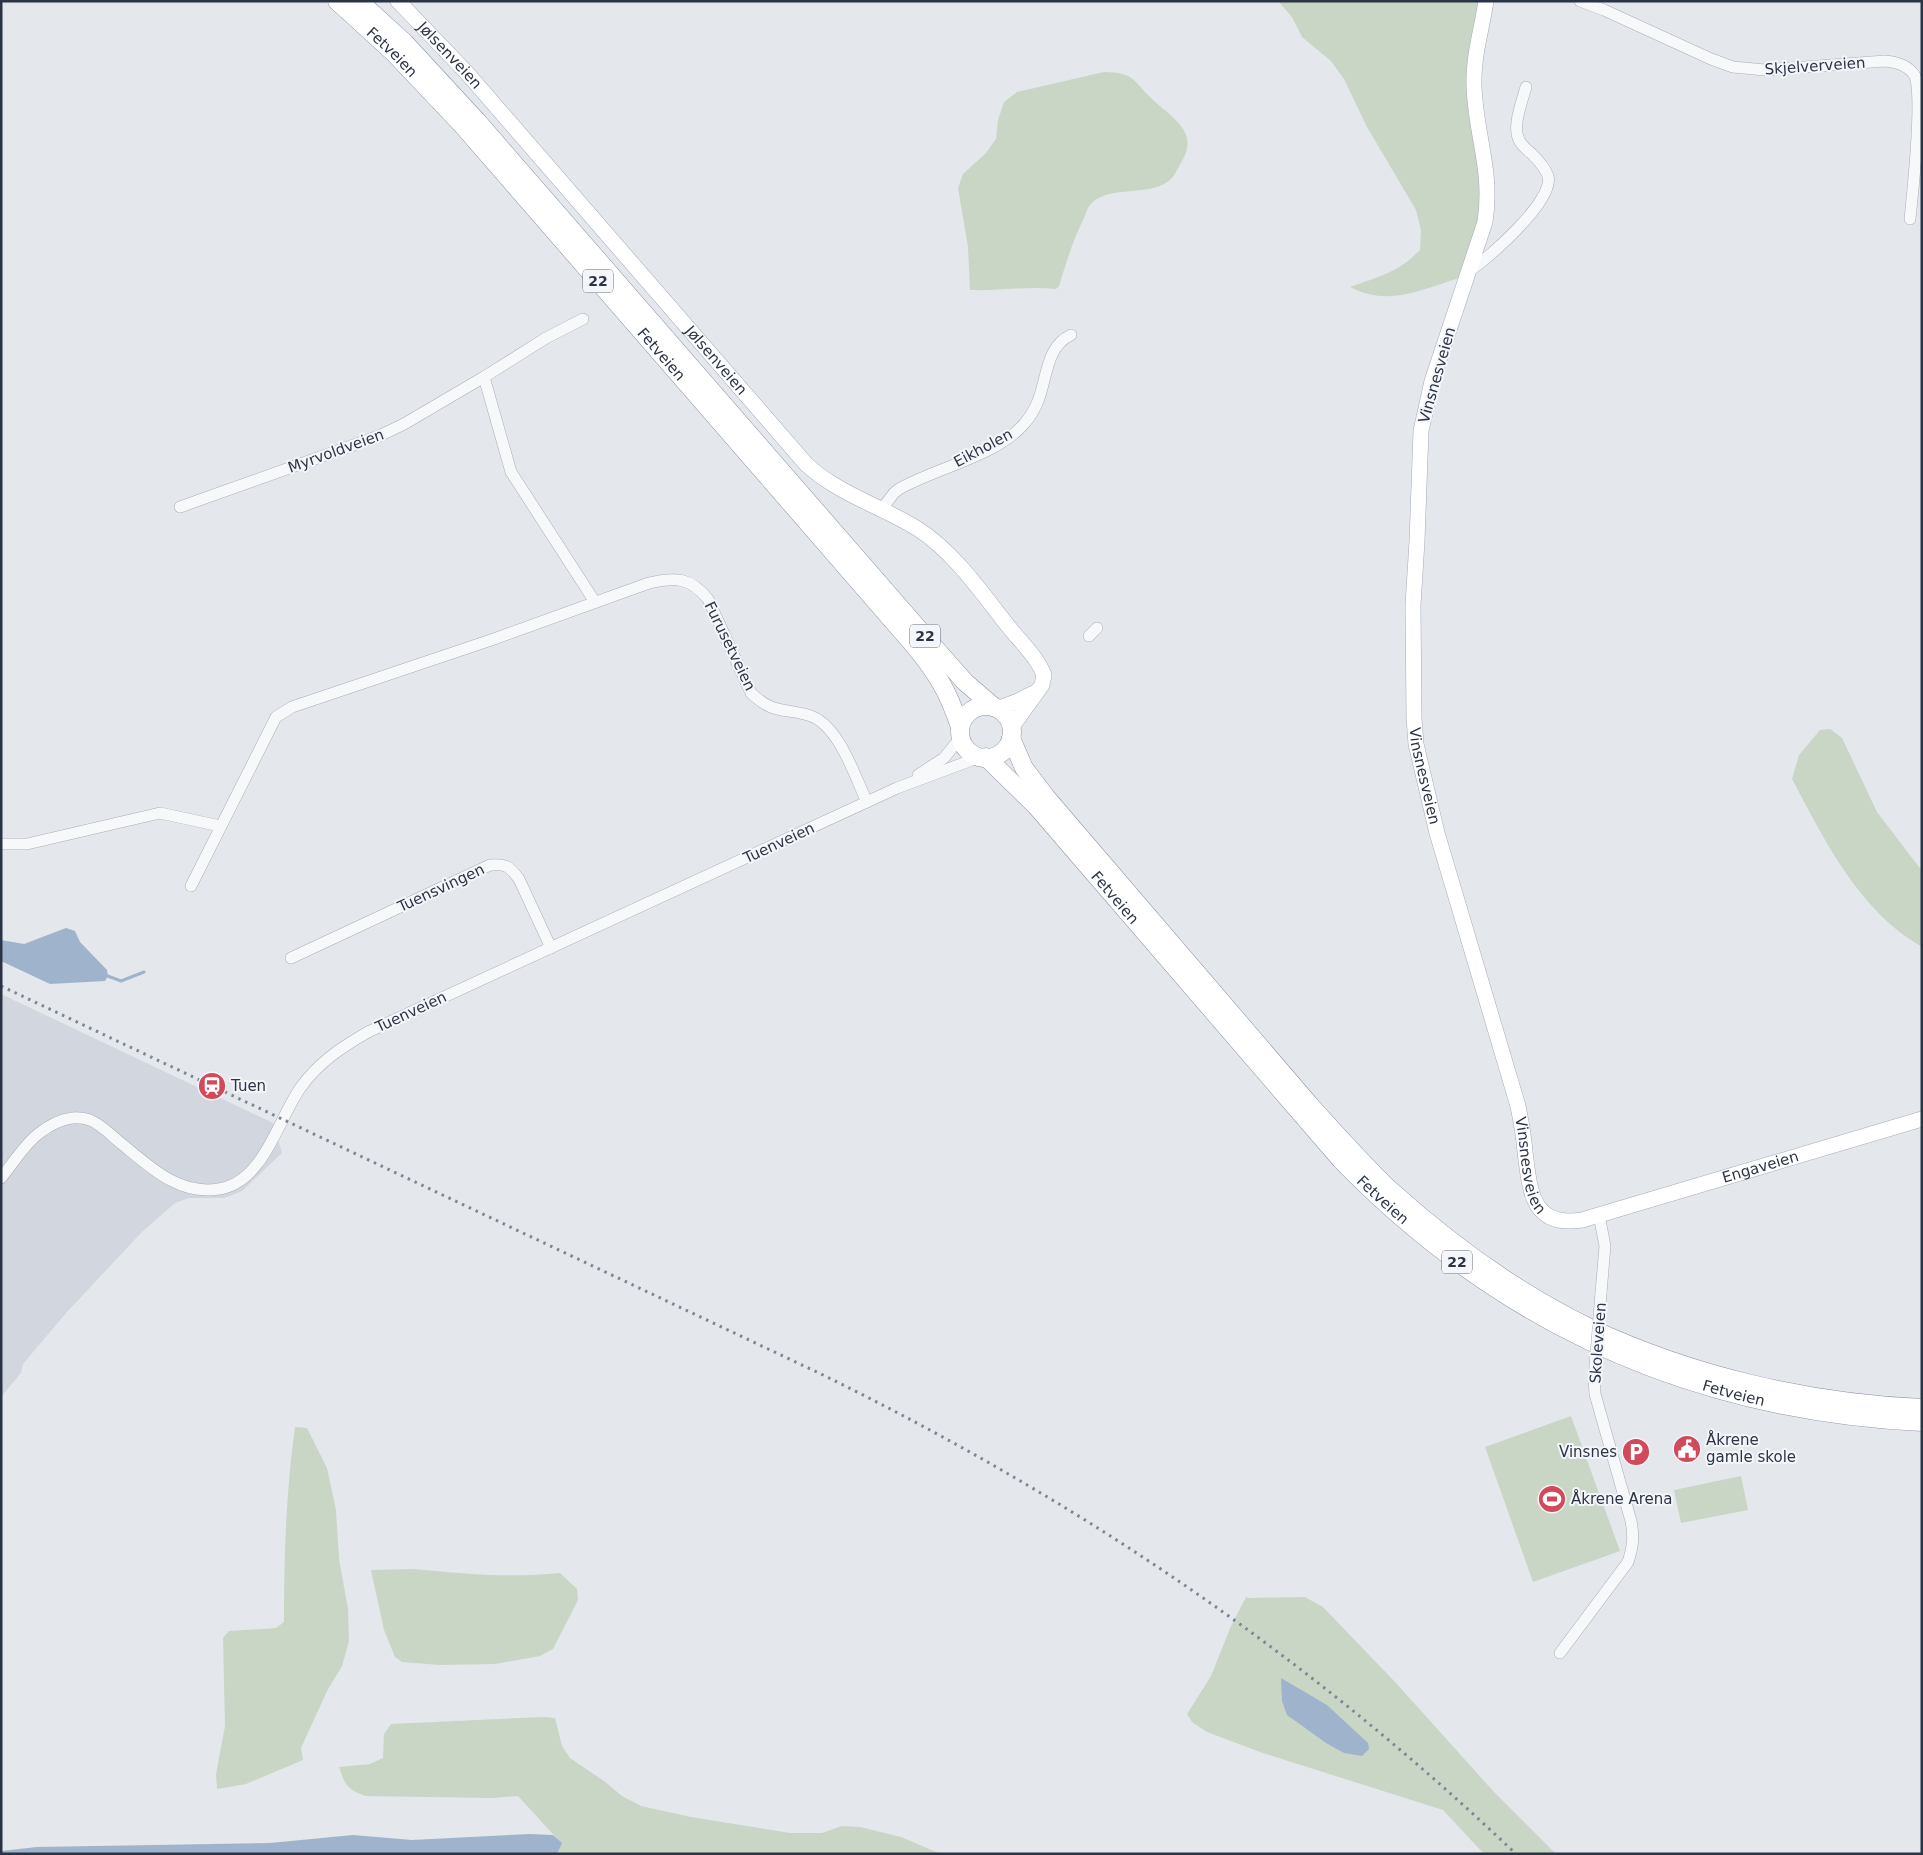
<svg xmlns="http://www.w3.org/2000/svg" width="1923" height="1855" viewBox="0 0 1923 1855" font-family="'DejaVu Sans',sans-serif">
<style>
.built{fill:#d2d6de}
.green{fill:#c9d6c5}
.water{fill:#9fb4cc}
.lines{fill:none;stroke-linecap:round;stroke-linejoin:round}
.stream{stroke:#9fb4cc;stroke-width:3}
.minor-casing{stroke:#a9aeb7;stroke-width:12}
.major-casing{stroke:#a3abb8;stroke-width:16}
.highway-casing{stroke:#8b94a3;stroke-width:19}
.minor{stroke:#f7f8fa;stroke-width:11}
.major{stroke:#fff;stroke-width:15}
.highway{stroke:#fff;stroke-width:18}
.rail{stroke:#7d8696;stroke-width:3;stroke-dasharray:2.5 5;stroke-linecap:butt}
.minor-bridge-casing{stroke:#a9aeb7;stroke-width:12;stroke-linecap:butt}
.minor-bridge{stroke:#f7f8fa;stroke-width:11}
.labels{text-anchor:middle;stroke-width:4;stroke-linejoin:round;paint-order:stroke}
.shield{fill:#f4f6f9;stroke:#676e7b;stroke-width:1}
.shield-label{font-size:14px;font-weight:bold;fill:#2b3445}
.street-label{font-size:15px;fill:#2b3445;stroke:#f4f6f9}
.poi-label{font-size:15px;fill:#2b3445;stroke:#f4f6f9;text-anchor:start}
</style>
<rect width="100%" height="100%" fill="#e4e7ec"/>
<path class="built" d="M1,994L273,1123L282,1153L242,1191L224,1198H189L175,1203L142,1232L66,1313L23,1364L21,1373L1,1397Z"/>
<g class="green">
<path d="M1278,1H1486L1473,85L1484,214L1459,278C1421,290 1388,307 1350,287C1378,277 1399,272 1420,250L1421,230L1416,210L1367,127L1344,79L1331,61L1302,37L1292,17Z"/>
<path d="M1104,72C1134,73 1131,78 1151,98C1170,117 1200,130 1182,161C1179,166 1176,173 1172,178C1152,199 1108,183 1090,205C1087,208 1086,214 1084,218C1073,240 1066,263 1059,286L1056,289C1027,286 999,291 970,290L968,247L958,188L963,174L986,153L996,139L998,120L1004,102L1017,92Z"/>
<path d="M1830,729L1842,738L1877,812L1922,871V947C1859,911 1825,841 1792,779L1799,755L1820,730Z"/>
<path d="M1571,1416L1620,1551L1533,1582L1485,1447Z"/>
<path d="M295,1427L307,1428L327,1468L336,1510L339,1559L348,1609L349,1641L342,1666L327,1691L301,1748L303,1760L246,1784L217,1789L216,1774L225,1726L223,1638L229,1631L276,1628L284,1622C284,1557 286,1491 295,1427Z"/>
<path d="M1741,1476L1748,1510L1681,1523L1674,1490Z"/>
<path d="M414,1569C466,1574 508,1578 560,1573L577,1589L578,1600L553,1649L540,1656L495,1664L440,1665L402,1662L395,1657L384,1630L371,1570Z"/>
<path d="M1246,1597L1249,1598L1305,1597L1323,1607L1396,1683L1494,1792L1556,1854H1484L1443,1810L1263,1753L1207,1732L1192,1722L1187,1714L1211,1676L1231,1626Z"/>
<path d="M543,1717L555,1718L562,1746L570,1758L604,1781L622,1796L641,1806L691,1817L790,1833H822L842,1826L860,1827L901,1837L941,1854H557L561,1843L518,1796L492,1798L365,1796C347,1789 345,1785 339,1767L370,1764L383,1758L384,1734L391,1724Z"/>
</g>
<g class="water">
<path d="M66,928L75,931L80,942L107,970L108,976L105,981L50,984L1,961V940L24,944Z"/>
<path d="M1281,1678L1327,1705L1368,1743L1369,1749L1362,1756L1344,1753L1326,1743L1287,1715L1282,1701Z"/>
<path d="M530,1834L553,1835L562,1843L557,1854H1V1851L37,1847L270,1843L353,1835L412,1840Z"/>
</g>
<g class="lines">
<path class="stream" d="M105,975L121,981L144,972"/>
<defs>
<g id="minor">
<path d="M1580,1L1604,10L1711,59L1733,67L1765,70L1885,61C1896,62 1909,66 1915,76C1923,100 1913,189 1910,219"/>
<path d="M1469,271C1488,259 1555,200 1548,176C1545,168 1538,160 1532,154C1527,150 1522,146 1519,140C1512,126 1522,102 1526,87"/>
<path d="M583,319L546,338L484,377L511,472L595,602"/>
<path d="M180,507L379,436L404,424L484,377"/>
<path d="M881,510L894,493L899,489C936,468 996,456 1024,424C1030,417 1035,409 1038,401C1047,379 1046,346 1071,335"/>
<path d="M1089,636L1097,628"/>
<path d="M918,775L944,758L961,737"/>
<path d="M1,844H27L160,813L220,826"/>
<path d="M191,886L276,717L292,707L494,639L649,583C675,577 690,577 708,599L751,693C773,714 782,708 808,715C839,724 854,775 867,802"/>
<path d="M291,958L490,865C507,864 509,866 519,879L551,948"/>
<path d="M1,1178C12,1165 24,1145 37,1135C52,1123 70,1113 90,1120C100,1124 109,1133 117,1140C147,1164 177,1196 219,1189C264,1182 278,1119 301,1087C319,1062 342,1047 368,1032L897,788L980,757"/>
<path d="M1599,1215L1605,1246L1601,1293"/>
<path d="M1560,1653L1628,1562C1633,1547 1634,1536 1631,1521L1595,1394L1594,1378"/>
</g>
<g id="major">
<path id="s1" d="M398,1L467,73L806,464C838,494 881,506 918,529C955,553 981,592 1008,626C1020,641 1037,657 1044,675L1042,685L1011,728"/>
<path id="s2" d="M1486,1C1482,29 1473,56 1474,85C1475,133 1493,170 1485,222L1432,381L1421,431L1417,541L1413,605L1414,718L1416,744L1437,833L1518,1106C1521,1121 1524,1137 1525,1152C1530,1190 1531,1228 1582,1220L1922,1119"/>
<path d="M997,709L1018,701L1034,693"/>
</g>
<g id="highway">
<path id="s3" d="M337,1L394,53L464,127L912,643C937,673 948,691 960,727"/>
<path d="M359,1L405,43L477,121L949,664L965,682L994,707"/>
<circle cx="986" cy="732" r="26"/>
<path d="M1011,738L1024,768L1046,797L1309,1104C1335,1133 1361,1162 1389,1189C1449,1243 1517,1293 1590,1328C1693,1376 1808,1403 1922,1408"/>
<path id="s4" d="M986,757L1036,806L1341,1160C1500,1324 1694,1411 1922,1422"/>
</g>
</defs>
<use href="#minor" class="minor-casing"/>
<use href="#major" class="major-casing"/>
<use href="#highway" class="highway-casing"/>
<use href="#minor" class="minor"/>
<use href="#major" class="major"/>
<use href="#highway" class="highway"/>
<path class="rail" d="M1,986L821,1374C1080,1501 1307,1655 1516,1854"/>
<defs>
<path id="minor-bridge" d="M1594,1378L1601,1293"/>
</defs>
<use href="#minor-bridge" class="minor-bridge-casing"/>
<use href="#minor-bridge" class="minor-bridge"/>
</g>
<defs>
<symbol id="station-disc" viewBox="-11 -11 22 22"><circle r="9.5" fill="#d1495b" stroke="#f4f6f9"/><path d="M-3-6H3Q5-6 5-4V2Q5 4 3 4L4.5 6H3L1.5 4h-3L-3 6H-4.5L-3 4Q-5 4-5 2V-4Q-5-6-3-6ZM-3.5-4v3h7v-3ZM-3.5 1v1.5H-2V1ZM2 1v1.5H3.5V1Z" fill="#fff"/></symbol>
<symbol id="civic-disc" viewBox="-11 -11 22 22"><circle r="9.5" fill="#d1495b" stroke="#f4f6f9"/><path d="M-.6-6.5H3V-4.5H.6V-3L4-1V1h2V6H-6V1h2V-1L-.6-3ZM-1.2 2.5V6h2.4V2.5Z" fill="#fff"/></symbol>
<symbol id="parking-disc" viewBox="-11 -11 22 22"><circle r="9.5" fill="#d1495b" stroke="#f4f6f9"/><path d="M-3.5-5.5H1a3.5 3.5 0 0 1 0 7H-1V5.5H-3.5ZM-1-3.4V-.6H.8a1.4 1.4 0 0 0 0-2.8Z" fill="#fff"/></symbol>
<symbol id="stadium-disc" viewBox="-11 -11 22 22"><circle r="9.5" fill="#d1495b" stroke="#f4f6f9"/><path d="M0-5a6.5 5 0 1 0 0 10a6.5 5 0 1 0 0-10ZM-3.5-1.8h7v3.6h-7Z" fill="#fff"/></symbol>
</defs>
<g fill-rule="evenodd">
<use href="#station-disc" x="196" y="1070" width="32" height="32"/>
<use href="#civic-disc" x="1671" y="1433" width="32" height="32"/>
<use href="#parking-disc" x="1620" y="1436" width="32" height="32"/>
<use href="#stadium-disc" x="1536" y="1483" width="32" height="32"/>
</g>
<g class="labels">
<g class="shield">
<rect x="583" y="269.5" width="30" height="23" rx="4"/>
<rect x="910" y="624.5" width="30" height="23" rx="4"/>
<rect x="1442" y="1250.5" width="30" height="23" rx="4"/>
</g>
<g class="shield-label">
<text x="598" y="286">22</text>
<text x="925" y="641">22</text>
<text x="1457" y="1267">22</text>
</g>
<g class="street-label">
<text dy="5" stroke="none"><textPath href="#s3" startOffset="75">Fetveien</textPath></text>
<text dy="5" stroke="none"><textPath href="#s1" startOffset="75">Jølsenveien</textPath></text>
<text transform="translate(1815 66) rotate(-4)" y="5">Skjelverveien</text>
<text dy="5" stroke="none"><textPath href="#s3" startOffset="480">Fetveien</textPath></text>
<text dy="5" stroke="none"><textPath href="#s1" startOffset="480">Jølsenveien</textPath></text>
<text transform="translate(1437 375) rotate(-74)" y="5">Vinsnesveien</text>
<text transform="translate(983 448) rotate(-28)" y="5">Eikholen</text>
<text transform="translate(336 451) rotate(-20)" y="5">Myrvoldveien</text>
<text transform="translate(730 646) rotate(64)" y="5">Furusetveien</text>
<text dy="5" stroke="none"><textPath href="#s2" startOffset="788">Vinsnesveien</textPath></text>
<text transform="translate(779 843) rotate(-25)" y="5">Tuenveien</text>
<text transform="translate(441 888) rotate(-25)" y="5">Tuensvingen</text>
<text dy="5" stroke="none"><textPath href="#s4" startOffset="191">Fetveien</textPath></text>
<text transform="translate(411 1012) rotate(-25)" y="5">Tuenveien</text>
<text dy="5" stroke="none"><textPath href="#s2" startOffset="1192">Vinsnesveien</textPath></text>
<text dy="5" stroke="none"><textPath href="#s2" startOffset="1469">Engaveien</textPath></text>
<text dy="5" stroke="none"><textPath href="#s4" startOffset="595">Fetveien</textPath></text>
<text transform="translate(1598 1343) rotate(-86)" y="5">Skoleveien</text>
<text dy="5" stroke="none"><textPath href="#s4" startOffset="1000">Fetveien</textPath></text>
</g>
<g class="poi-label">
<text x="231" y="1091">Tuen</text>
<text x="1706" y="1445">Åkrene<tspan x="1706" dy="17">gamle skole</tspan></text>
<text x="1617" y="1457" text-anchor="end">Vinsnes</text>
<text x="1571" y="1504">Åkrene Arena</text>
</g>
</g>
<rect width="1923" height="1855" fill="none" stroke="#2b3445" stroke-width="5"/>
</svg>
